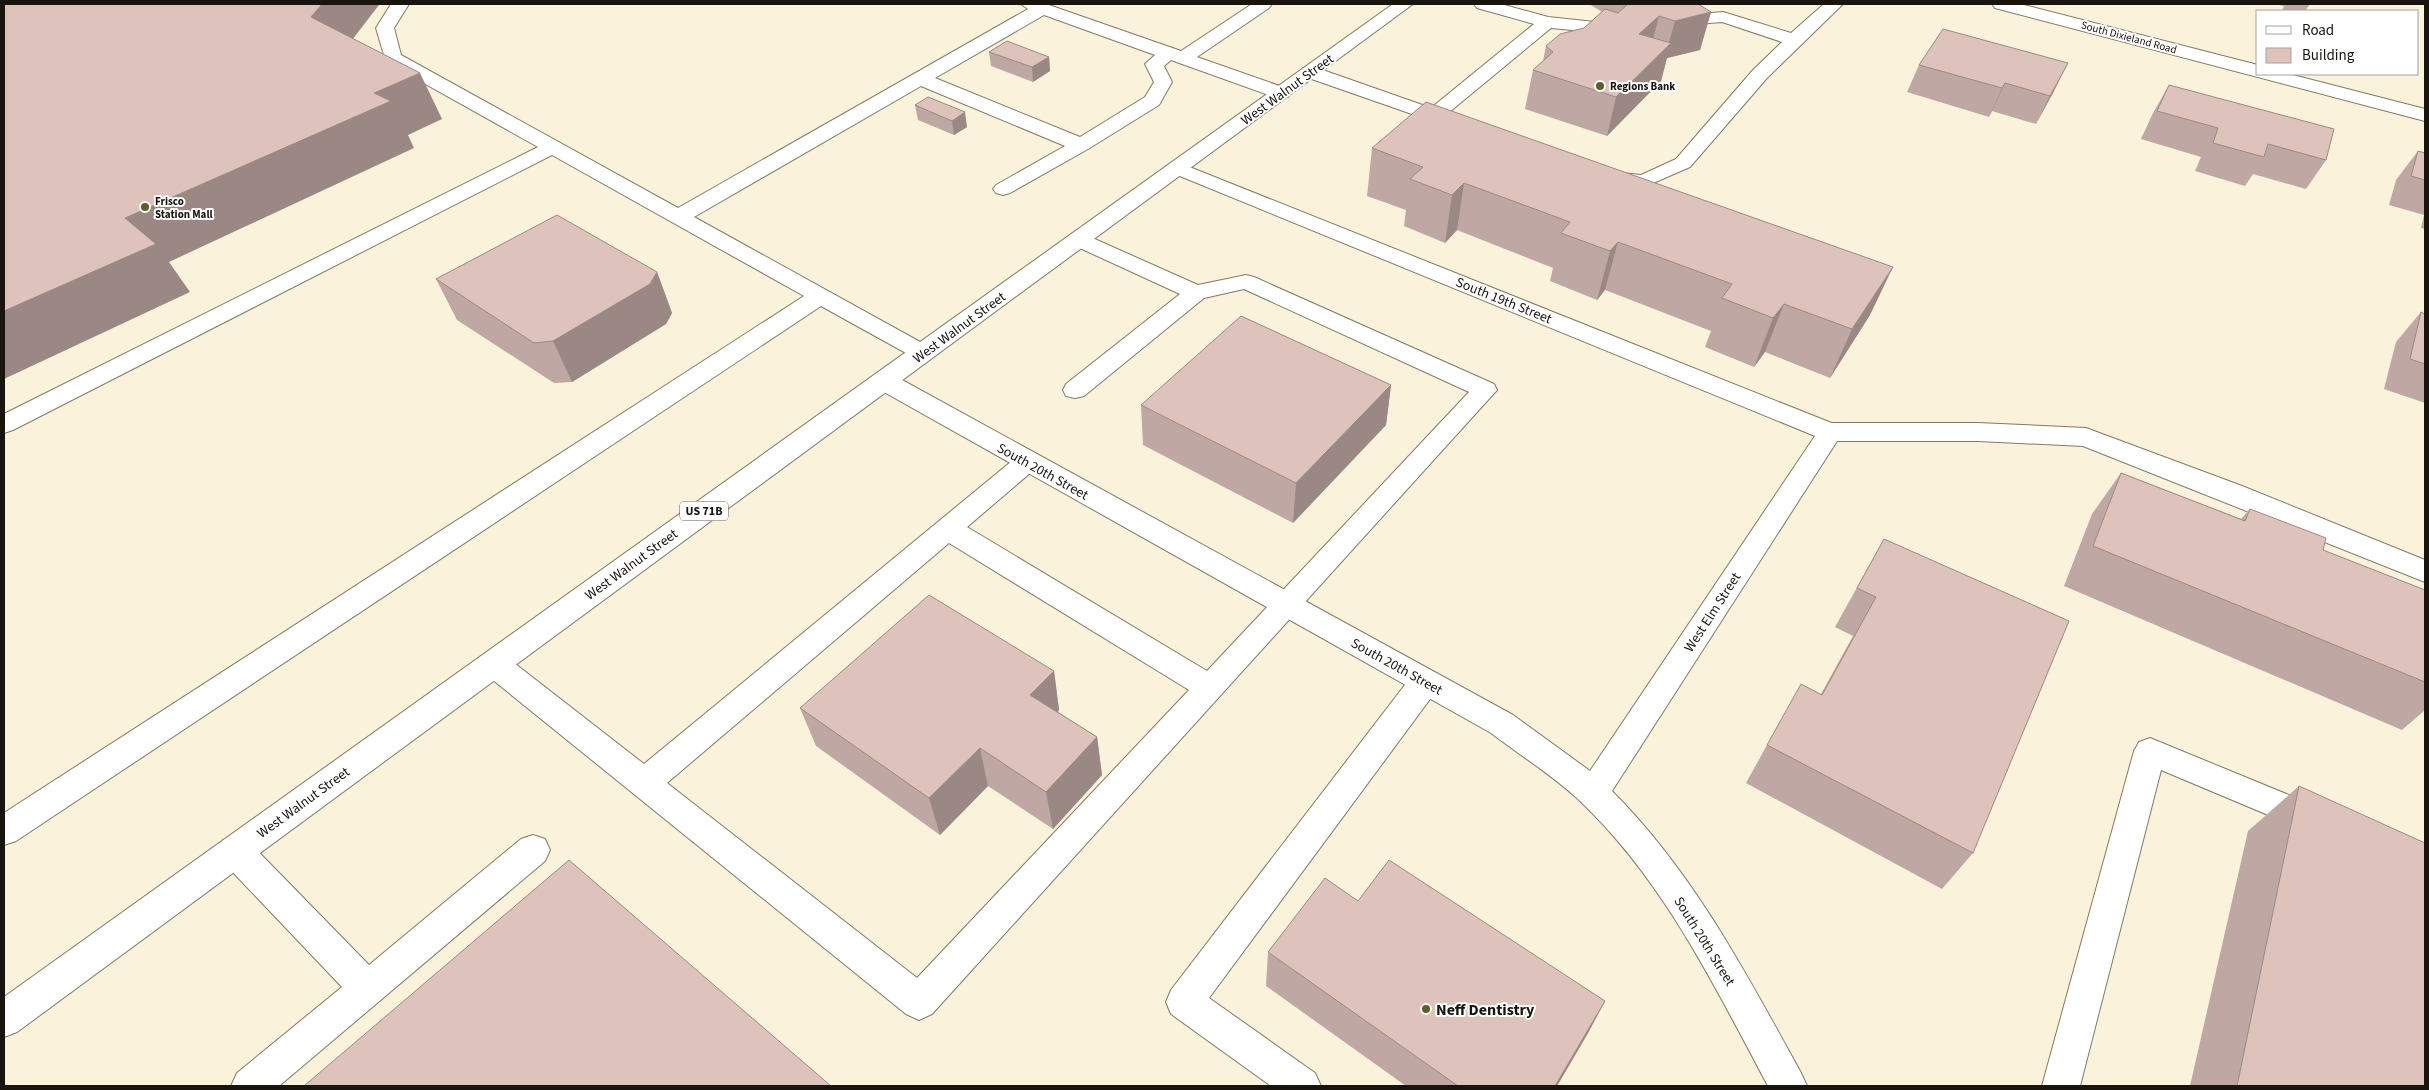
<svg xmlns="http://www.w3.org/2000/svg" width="2429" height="1090" viewBox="0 0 2429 1090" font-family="'Source Sans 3',sans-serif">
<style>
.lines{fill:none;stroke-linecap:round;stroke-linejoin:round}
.service-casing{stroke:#827a66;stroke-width:2}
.minor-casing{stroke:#827a66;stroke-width:2}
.secondary-casing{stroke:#827a66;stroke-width:2}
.primary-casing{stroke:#827a66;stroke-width:2}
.service{fill:#fff;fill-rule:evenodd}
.minor{fill:#fff;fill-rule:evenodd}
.secondary{fill:#fff;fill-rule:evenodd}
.primary{fill:#fff;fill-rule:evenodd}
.wall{fill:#bfa8a3}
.shaded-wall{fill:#9b8884}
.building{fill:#dec3bd;stroke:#9b8884}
.poi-dot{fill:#5e5e2b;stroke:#fff;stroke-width:2}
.labels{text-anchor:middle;stroke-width:4;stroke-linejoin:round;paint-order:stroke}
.far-street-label{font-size:11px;fill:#19150e;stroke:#fff}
.far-poi-label{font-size:11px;font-weight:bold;fill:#19150e;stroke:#fff;text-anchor:start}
.shield{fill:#fff;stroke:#5e5b56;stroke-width:1}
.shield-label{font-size:12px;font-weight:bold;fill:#19150e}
.street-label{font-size:14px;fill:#19150e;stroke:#fff}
.near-poi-label{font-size:16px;font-weight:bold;fill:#19150e;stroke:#fff;text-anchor:start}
</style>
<rect width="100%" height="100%" fill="#fbf2db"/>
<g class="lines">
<defs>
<g id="service">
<path d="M391,4H409L394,28L401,55L678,208L1028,9L1021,4H1046L1181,51L1252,4H1272L1269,8L1197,57L1288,89L1291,93L1288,97H1274L1171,60L1164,66L1172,82L1159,105L1088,149L1010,193L1003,195L996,193L993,189L996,185L1065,146L921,86L694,217L931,348L935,353L931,358L923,361L915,358L821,306L16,841L4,845V813L804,296L552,155L13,430L4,433V414L538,147L386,62L376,28ZM1044,15L1155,55L1145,64L1154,82L1145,97L1080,137L935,78Z"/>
<path d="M1474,4H1501L1548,17L1614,24L1620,25L1623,29L1620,33L1614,34L1551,28L1447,114L1459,118L1462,122L1459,126L1452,128L1303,76L1301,72L1303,68H1317L1431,108L1534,24L1477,8Z"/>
<path d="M1824,4H1843L1767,78L1690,167L1644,187L1604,182L1601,178L1604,174L1611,172L1641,175L1676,159L1753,70L1782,42L1722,22L1671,26L1665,25L1662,21L1665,17L1723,12L1791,33Z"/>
<path d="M1079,232L1198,285L1246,275L1254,277L1494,384L1497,390L932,1014L919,1020L906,1014L483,672L479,664L483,656L494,652L505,656L644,764L1018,456L1027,453L1036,456L1040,462L1036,468L967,527L1207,671L1469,392L1244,289L1204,298L1084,396L1075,398L1066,396L1063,390L1066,384L1180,294L1071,244L1068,239L1071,234ZM949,543L1189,690L917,978L667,783Z"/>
<path d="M1830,423H1978L2086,428L2242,486L2425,560V582L2083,446L1978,441H1830L1821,438L1817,432L1821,426Z"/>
<path d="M1425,670L1436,673L1440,682L1436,691L1209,998L1315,1073L1321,1086H1271L1171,1014L1166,1002L1171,990L1414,673Z"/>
<path d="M2150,738L2323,809L2327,819L2323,829L2311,833L2161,770L2080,1086H2042L2134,751L2139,742Z"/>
<path d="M533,835L545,839L550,850L545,861L279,1086H231L237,1073L342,987L223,862L218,851L223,840L235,836L247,840L369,965L521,839Z"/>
</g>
<path id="minor" d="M1177,162L1839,426L1843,432L1839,438L1612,791C1693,872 1746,973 1801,1073L1807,1086H1768C1715,987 1664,881 1581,802C1554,776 1521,756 1491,733L875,387L872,381L875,375L884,373L893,375L1513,715L1590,771L1815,436L1170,172L1167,168L1170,164Z"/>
<path id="secondary" d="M1992,4H2020L2258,65V74H2289L2425,109V121L1995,8Z"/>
<path id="primary" d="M1393,4H1413L17,1032L4,1037V997Z"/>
</defs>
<use href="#service" class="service-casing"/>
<use href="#minor" class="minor-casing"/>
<use href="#secondary" class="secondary-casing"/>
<use href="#primary" class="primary-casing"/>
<use href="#service" class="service"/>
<use href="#minor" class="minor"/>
<use href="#secondary" class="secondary"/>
<use href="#primary" class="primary"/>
</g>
<g class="wall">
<path d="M1592,4H1698L1711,12L1700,50L1667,58L1661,81L1607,136L1525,109L1533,70L1543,61L1546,46L1584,28L1602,12L1591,5Z"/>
<path d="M2275,4H2310L2305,11H2282L2284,6Z"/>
<path d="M989,52L1049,57L1050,71L1033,82L991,66Z"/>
<path d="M1919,65L2054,91L2036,124L1992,111L1989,117L1907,92Z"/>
<path d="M2169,85L2326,160L2306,189L2253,174L2245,186L2195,171L2201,157L2141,139L2153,113Z"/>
<path d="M915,105L967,127L954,135L918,120Z"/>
<path d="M1372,148L1870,315L1830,378L1765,352L1754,367L1705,347L1711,331L1605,290L1597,300L1550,281L1553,268L1457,230L1445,243L1404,226L1406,210L1367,196Z"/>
<path d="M2418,151L2425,153V229L2421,228L2424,215L2389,205L2396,180Z"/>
<path d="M657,272L672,313L666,324L572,382L554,383L457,320L436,279Z"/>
<path d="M2421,312L2425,314V403L2384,389L2396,342Z"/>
<path d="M1391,385L1386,425L1293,523L1143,445L1141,405Z"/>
<path d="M2121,473L2241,519L2250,509L2323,550L2425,590V710L2402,730L2064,586L2092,514Z"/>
<path d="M1884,539L1973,853L1942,889L1746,783L1767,745L1821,694L1853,636L1835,627Z"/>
<path d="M1054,671L1059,710L1058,712L1097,737L1102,775L1053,829L988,786L940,835L816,746L800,708Z"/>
<path d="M2299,786L2425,1086H2190L2248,831Z"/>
<path d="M1358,901L1605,1001L1588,1033L1557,1086H1406L1266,986L1268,952Z"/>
</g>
<g class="shaded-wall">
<path d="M322,4H378L379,5L335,62L311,17Z"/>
<path d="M1711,12L1700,50L1667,58L1661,81L1607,136L1616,97L1668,46L1675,21Z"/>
<path d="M1659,16L1649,54L1639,34Z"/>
<path d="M1049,57L1050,71L1033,82L1032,67Z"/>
<path d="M2068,63L2054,91L2036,124L2050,96Z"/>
<path d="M420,73L442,119L408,135L414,148L169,262L190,292L4,379V311L125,218L374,93Z"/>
<path d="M2005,83L1992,111L1989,117L2002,88Z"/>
<path d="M965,112L967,127L954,135L952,121Z"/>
<path d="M1464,183L1457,230L1445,243L1452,195Z"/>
<path d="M1618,242L1605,290L1597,300L1610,251Z"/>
<path d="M1893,267L1870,315L1830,378L1852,329Z"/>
<path d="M657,272L672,313L666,324L572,382L553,341Z"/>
<path d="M1784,304L1765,352L1754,367L1773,318Z"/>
<path d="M1391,385L1386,425L1293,523L1296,483Z"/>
<path d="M1054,671L1059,710L1037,734L1030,695Z"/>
<path d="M1097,737L1102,775L1053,829L1046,792Z"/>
<path d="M980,748L988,786L940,835L929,798Z"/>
<path d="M1605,1001L1588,1033L1557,1086H1555Z"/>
</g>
<g class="building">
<path d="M4,4H322L311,17L420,73L374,93L391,101L125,218L156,244L4,311Z"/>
<path d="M1628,4H1698L1711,12L1675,21L1659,16L1639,34L1671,43L1616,97L1533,70L1553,52L1546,46L1560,34L1584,28L1605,9L1618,13Z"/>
<path d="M1943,29L2068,63L2050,96L2005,83L2002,88L1919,65Z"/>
<path d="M1007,41L1049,57L1032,67L989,52Z"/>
<path d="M2169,85L2334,129L2326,160L2268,144L2264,157L2213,143L2218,128L2157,111Z"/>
<path d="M928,97L965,112L952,121L915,105Z"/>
<path d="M1426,102L1893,267L1852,329L1784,304L1773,318L1722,298L1732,284L1618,242L1610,251L1561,233L1570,222L1464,183L1452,195L1410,179L1423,167L1372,148Z"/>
<path d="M2418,151L2425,153V180L2411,176Z"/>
<path d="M557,215L657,272L650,284L553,341L534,343L436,279Z"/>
<path d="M2421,312L2425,314V364L2410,359Z"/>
<path d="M1241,316L1391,385L1296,483L1141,405Z"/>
<path d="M2121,473L2245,521L2250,509L2326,538L2323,550L2425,590V682L2093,546Z"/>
<path d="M1884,539L2069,621L1973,853L1767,745L1801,684L1822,695L1876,597L1857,588Z"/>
<path d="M929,595L1054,671L1030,695L1097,737L1046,792L980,748L929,798L800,708Z"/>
<path d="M2299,786L2425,843V1086H2237Z"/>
<path d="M569,860L831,1086H304Z"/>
<path d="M1389,860L1605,1001L1555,1086H1458L1268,952L1325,878L1358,901Z"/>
</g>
<g class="poi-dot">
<circle cx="1600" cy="86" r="5"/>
<circle cx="145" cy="207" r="5"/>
<circle cx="1426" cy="1009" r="5"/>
</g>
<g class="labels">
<g class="far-street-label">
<text transform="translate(2129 37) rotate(15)" y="4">South Dixieland Road</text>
</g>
<g class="far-poi-label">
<text x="1610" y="90">Regions Bank</text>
<text x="155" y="205">Frisco<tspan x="155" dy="13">Station Mall</tspan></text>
</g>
<rect class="shield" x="680" y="501.5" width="48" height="19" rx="4"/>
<g class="shield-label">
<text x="704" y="515">US 71B</text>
</g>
<g class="street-label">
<text transform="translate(1287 89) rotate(-36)" y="5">West Walnut Street</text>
<text transform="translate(1504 300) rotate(22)" y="5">South 19th Street</text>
<text transform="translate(959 327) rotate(-36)" y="5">West Walnut Street</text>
<text transform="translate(1043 471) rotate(29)" y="5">South 20th Street</text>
<text transform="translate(631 564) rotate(-36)" y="5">West Walnut Street</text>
<text transform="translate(1712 612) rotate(-57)" y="5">West Elm Street</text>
<text transform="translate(1397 666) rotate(29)" y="5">South 20th Street</text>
<text transform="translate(303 802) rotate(-36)" y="5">West Walnut Street</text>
<text transform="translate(1705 941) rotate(58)" y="5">South 20th Street</text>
</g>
<g class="near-poi-label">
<text x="1436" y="1015">Neff Dentistry</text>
</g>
</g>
<rect width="2429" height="1090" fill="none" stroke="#19150e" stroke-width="10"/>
<rect x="2256" y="10" width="162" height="65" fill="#ffffff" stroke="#a3a19f"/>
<rect x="2266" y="26" width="25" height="8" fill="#ffffff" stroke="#a3a19f"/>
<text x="2302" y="35" font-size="15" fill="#19150e">Road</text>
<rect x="2266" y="48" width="25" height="15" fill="#dec3bd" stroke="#a3a19f"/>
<text x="2302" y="60" font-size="15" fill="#19150e">Building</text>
</svg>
